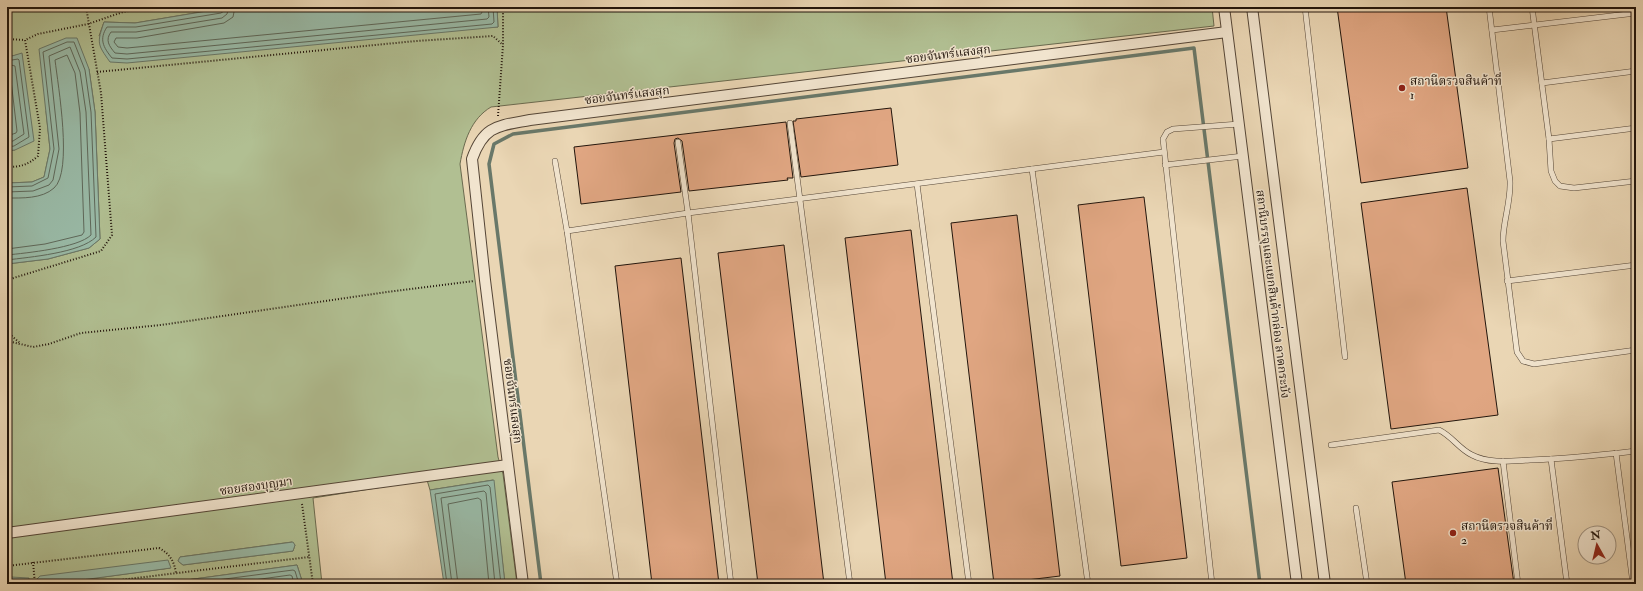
<svg xmlns="http://www.w3.org/2000/svg" width="1643" height="591" viewBox="0 0 1643 591" font-family="'IM FELL Double Pica','Noto Serif Thai',serif">
<style>
.green{fill:#b1bf92;stroke:#6a6a4f;fill-rule:evenodd}
.water{fill:#99baa7;stroke:#697869}
.lines{fill:none;stroke-linecap:round;stroke-linejoin:round}
.shore{stroke:#5e685a;stroke-width:1}
.stream{stroke:#697869;stroke-width:3.5}
.building{fill:#e0a682;stroke:#22150c}
.service-casing{stroke:#544536;stroke-width:6}
.minor-casing{stroke:#544536;stroke-width:12}
.path{stroke:#22150c;stroke-width:2;stroke-dasharray:1 2;stroke-linecap:butt}
.service{stroke:#f1e4ce;stroke-width:5}
.minor{stroke:#f1e4ce;stroke-width:10}
.poi-dot{fill:#8f2418;stroke:#f1e4ce;stroke-width:1.5}
.labels{text-anchor:middle;stroke-width:3;stroke-linejoin:round;paint-order:stroke}
.street-label{font-size:12px;fill:#22150c;stroke:#f1e4ce}
.poi-label{font-size:12px;fill:#22150c;stroke:#f1e4ce;text-anchor:start}
</style>
<rect width="100%" height="100%" fill="#ead6b4"/>
<filter id="stains"><feTurbulence type="fractalNoise" baseFrequency=".005" numOctaves="4"/><feColorMatrix values="0 0 0 0 .2 0 0 0 0 .09 0 0 0 0 .02 0 0 0 .5 -.17"/></filter>
<radialGradient id="worn" r=".72"><stop offset=".6" stop-color="#630" stop-opacity="0"/><stop offset="1" stop-color="#630" stop-opacity=".3"/></radialGradient>
<path class="green" d="M7,7H231L135,23L104,22L99,36L498,27L497,7H1212L1214,26L491,107C471,119 464,141 460,164L498,457L503,474L517,584H505L493,480L430,490L427,480L313,498L322,584H303L297,565L157,584H52L170,568L38,583L39,584H27L29,582L11,577L7,579V264L48,259L89,248L100,239L95,112L89,69L46,111L50,149L44,177L32,182L7,183V151L15,150L22,54L12,56L7,54ZM292,542L295,545L293,551L183,565L178,561L180,557Z"/>
<g class="water">
<path d="M231,7H497L498,27L127,63L110,62C97,44 97,43 104,22L135,23Z"/>
<path d="M66,38H77L89,69L95,112L100,239L89,248L48,259L7,264V183L32,182L44,177L50,149L39,49Z"/>
<path d="M22,53L34,141L15,150L7,151V54L12,56Z"/>
<path d="M494,480L505,584H444L430,490Z"/>
<path d="M293,542L295,545L293,551L183,565L178,561L180,557Z"/>
<path d="M168,560L171,568L52,584H39L37,579L40,576Z"/>
<path d="M297,565L303,584H157Z"/>
<path d="M11,577L29,578V582L27,584H7V579Z"/>
</g>
<g class="lines">
<g class="shore">
<path d="M224,7V11L221,13L136,27H107C99,39 103,47 112,58L127,59L492,24L494,22L493,7"/>
<path d="M229,7L227,14L222,18L136,32H111C105,40 109,46 115,53L127,54L487,19L489,17L488,7"/>
<path d="M235,7L233,17L224,23L137,38H116L114,42L118,47L127,48L481,14L482,12V7"/>
<path d="M7,58L12,60L18,59L19,60L29,137L14,146L7,147"/>
<path d="M7,64L15,66L24,134L13,141L7,142"/>
<path d="M7,70L10,72L17,131L16,133L7,136"/>
<path d="M7,187L32,186L48,178L54,149L43,52L67,42H74L85,70L91,112L96,237C80,253 30,257 7,260"/>
<path d="M7,192L33,191L49,185L53,180L59,149L49,56L70,47L80,72L86,112L91,235C78,248 26,253 7,255"/>
<path d="M7,198C22,198 42,199 54,188C73,172 58,85 55,60L67,55L75,73L80,113L84,232L82,235L45,244L7,249"/>
<path d="M187,584L293,570L295,571L299,584"/>
<path d="M225,584L290,575L292,576L294,584"/>
<path d="M447,584L435,494L488,485L490,487L501,584"/>
<path d="M452,584L441,498L484,491L486,493L495,584"/>
<path d="M458,584L448,504L478,498L481,500L489,584"/>
</g>
<path class="stream" d="M541,584L489,164L494,144L513,134L1194,48L1260,584"/>
</g>
<g class="building">
<path d="M1337,7H1446L1468,168L1361,183Z"/>
<path d="M891,108L898,165L801,177L793,121H796V119Z"/>
<path d="M786,122L793,178H787L788,180L689,191L682,141L678,138L675,139L674,143L681,192L581,204L574,147Z"/>
<path d="M1467,188L1498,415L1391,429L1361,203Z"/>
<path d="M1144,197L1187,558L1121,566L1078,205Z"/>
<path d="M1017,215L1060,576L994,584L951,223Z"/>
<path d="M911,230L953,584H886L845,238Z"/>
<path d="M784,245L824,584H758L718,253Z"/>
<path d="M681,258L719,584H652L615,266Z"/>
<path d="M1498,468L1514,584H1406L1392,482Z"/>
</g>
<g class="lines">
<defs>
<g id="service">
<path d="M1305,7L1345,357"/>
<path d="M1489,7L1510,181C1511,202 1503,221 1503,241L1517,352L1523,361L1534,364L1636,350"/>
<path d="M1532,7L1549,139L1551,171L1555,181L1560,186L1574,188L1636,181"/>
<path d="M1492,30L1636,13"/>
<path d="M1542,83L1636,71"/>
<path d="M790,123L850,584"/>
<path d="M1549,139L1636,128"/>
<path d="M678,142L688,213L731,584"/>
<path d="M555,161L567,231L617,584"/>
<path d="M1165,165L1243,156"/>
<path d="M1032,169L1088,584"/>
<path d="M917,184L969,584"/>
<path d="M567,231L688,213L1164,152"/>
<path d="M1507,281L1636,265"/>
<path d="M1331,445L1439,430C1452,436 1459,449 1472,455C1489,464 1511,461 1530,460C1565,459 1601,455 1636,451"/>
<path d="M1616,453L1633,584"/>
<path d="M1551,459L1567,584"/>
<path d="M1503,461L1518,584"/>
<path d="M1356,508L1367,584"/>
<path d="M1197,584L1212,582"/>
<path d="M1212,584L1163,139L1167,132L1173,129L1239,124"/>
</g>
<g id="minor">
<path d="M1224,7L1297,584"/>
<path d="M1252,7L1325,584"/>
<path d="M7,533L508,465"/>
<path d="M523,584L485,280L472,159C484,125 498,126 530,120L1227,32"/>
</g>
</defs>
<use href="#service" class="service-casing"/>
<use href="#minor" class="minor-casing"/>
<g class="path">
<path d="M7,39L25,40"/>
<path d="M97,72L416,41L493,36L503,45"/>
<path d="M498,116L503,45V7"/>
<path d="M7,167C20,167 28,165 38,156L40,128L25,40L38,34L88,24L123,12L152,7"/>
<path d="M7,280L101,251L112,235L101,93L86,7"/>
<path d="M7,332L20,343"/>
<path d="M7,341L33,347L49,344L81,333L161,325L387,292L474,281"/>
<path d="M302,504L313,584"/>
<path d="M33,562L35,584"/>
<path d="M7,566L159,548C170,554 174,561 176,573"/>
<path d="M87,584L309,557"/>
</g>
<use href="#service" class="service"/>
<use href="#minor" class="minor"/>
</g>
<g class="poi-dot">
<circle cx="1402" cy="88" r="4"/>
<circle cx="1453" cy="533" r="4"/>
</g>
<g class="labels">
<g class="street-label">
<text transform="translate(948 54) rotate(-7)" y="4">ซอยจันทร์แสงสุก</text>
<text transform="translate(627 95) rotate(-7)" y="4">ซอยจันทร์แสงสุก</text>
<text transform="translate(1273 294) rotate(83)" y="4">สถานีบรรจุและแยกสินค้ากล่อง ลาดกระบัง</text>
<text transform="translate(513 401) rotate(83)" y="4">ซอยจันทร์แสงสุก</text>
<text transform="translate(256 486) rotate(-8)" y="4">ซอยสองบุญมา</text>
</g>
<g class="poi-label">
<text x="1410" y="85">สถานีตรวจสินค้าที่<tspan x="1410" dy="14">1</tspan></text>
<text x="1461" y="530">สถานีตรวจสินค้าที่<tspan x="1461" dy="14">2</tspan></text>
</g>
</g>
<rect width="1643" height="591" fill="none" stroke="#ead6b4" stroke-width="24"/>
<rect x="8" y="8" width="1627" height="575" fill="none" stroke="#22150c" stroke-width="2"/>
<rect x="12" y="12" width="1619" height="567" fill="none" stroke="#22150c"/>
<g transform="translate(1597 545) rotate(352)"><circle r="19" fill="#f1e4ce" stroke="#9e9180"/>
<path d="M0-3L7 15L0 10L-7 15Z" fill="#8f2418"/>
<text y="-6" font-size="11" font-weight="bold" text-anchor="middle" fill="#22150c">N</text>
</g>
<rect width="100%" height="100%" filter="url(#stains)"/>
<rect width="100%" height="100%" fill="url(#worn)"/>
</svg>
